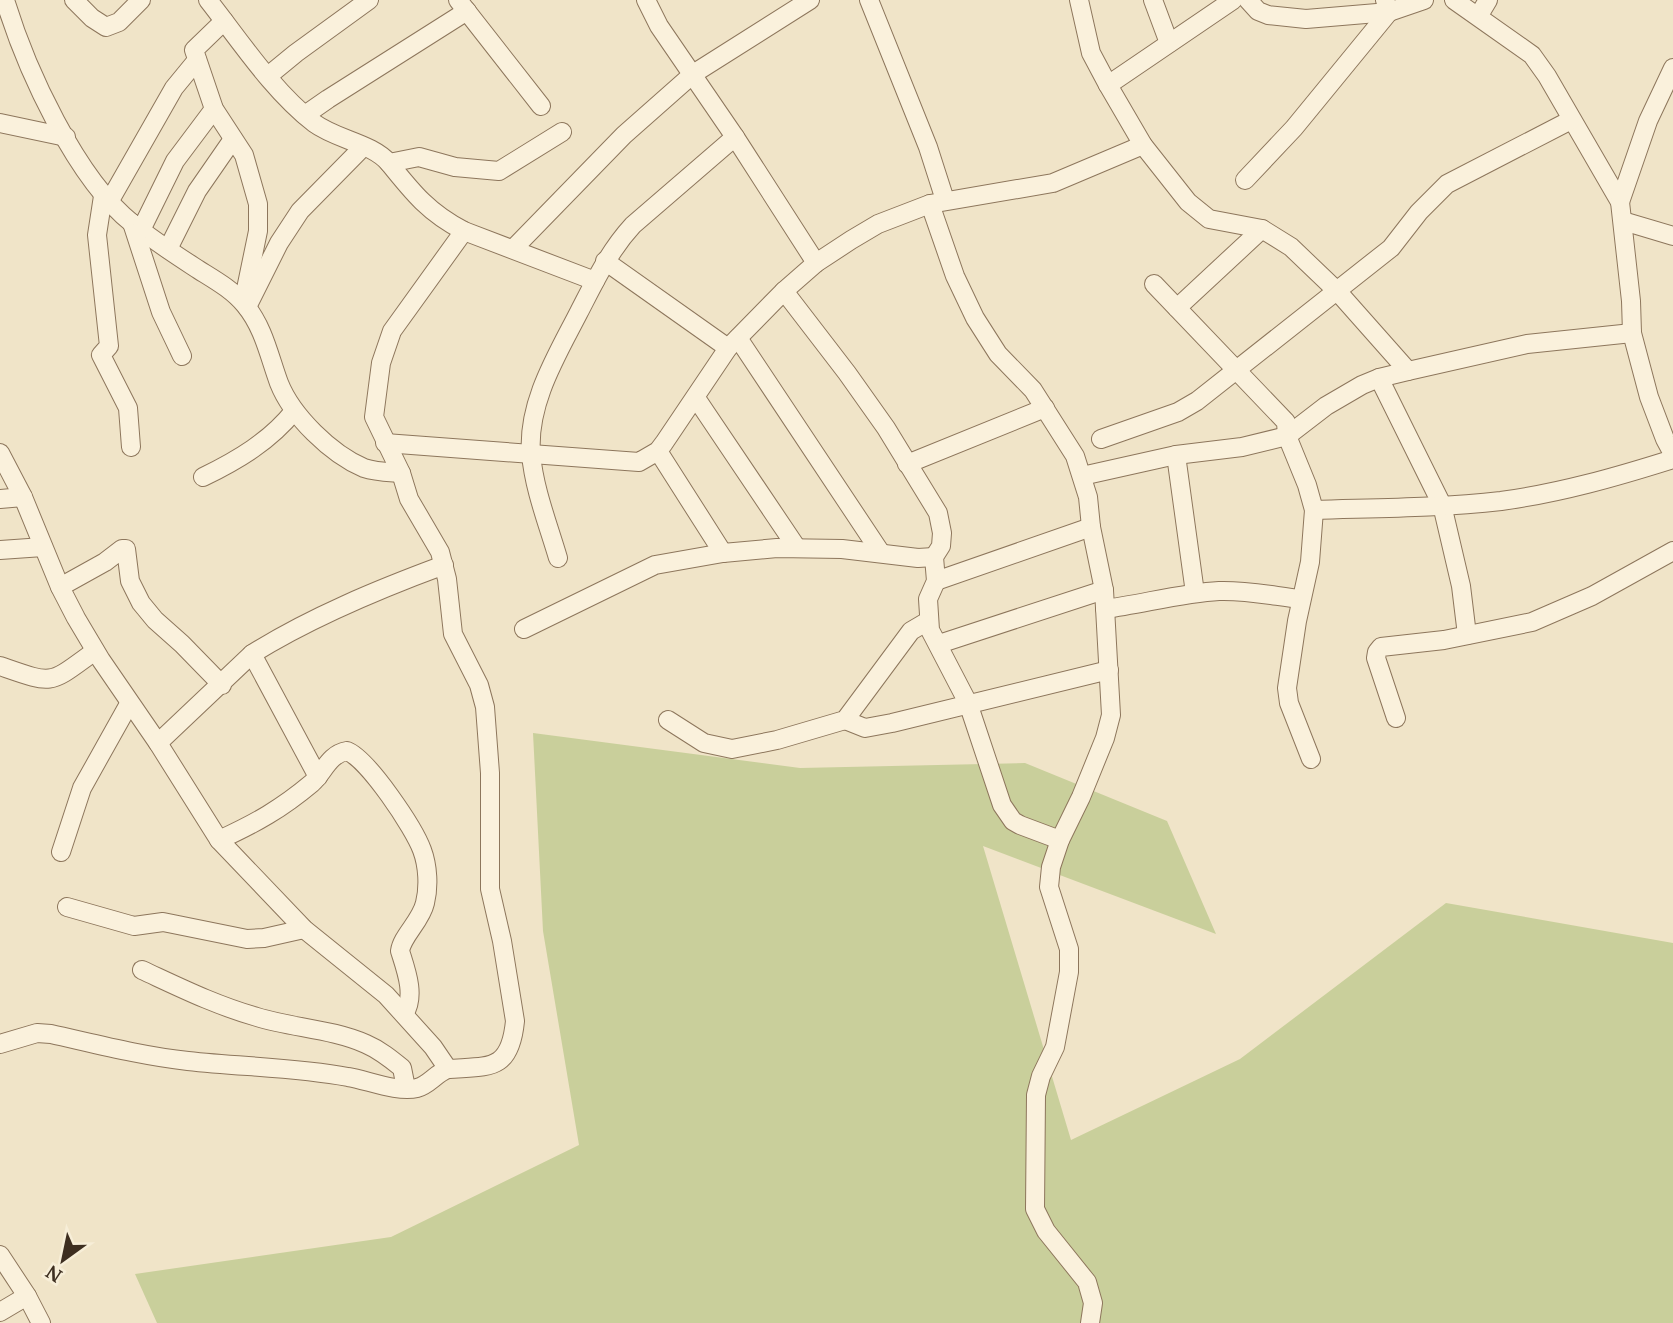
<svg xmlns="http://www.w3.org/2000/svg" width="1673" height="1323" viewBox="0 0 1673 1323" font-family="'PT Serif',serif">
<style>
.green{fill:#c9cf9b}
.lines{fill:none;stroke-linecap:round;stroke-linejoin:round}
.minor-casing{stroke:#8d765c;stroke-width:20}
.minor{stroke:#faf1dc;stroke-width:18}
</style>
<rect width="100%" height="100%" fill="#f0e4c8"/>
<path class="green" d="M533,733L800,768L1025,763L1167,821L1216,934L983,846L1071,1140L1240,1059L1446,903L1673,943V1323H157L135,1274L391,1237L579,1145L543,931Z"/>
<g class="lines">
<defs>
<g id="minor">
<path d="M5,0C26,69 76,179 133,224C154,241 176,255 199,270C215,280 233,290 245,305C264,328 269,356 279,383C292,416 331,454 364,468C376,472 388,472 401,473"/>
<path d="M74,0L92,18L106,27L119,22L141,0"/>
<path d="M208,0C241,42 272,90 314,123C337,140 372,143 389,163L419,157L455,167L499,171L562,132"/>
<path d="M458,0L541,106"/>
<path d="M646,0L659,26L735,137L816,263"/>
<path d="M869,0L928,147L945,200"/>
<path d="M1079,0L1091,53L1108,85L1143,145L1188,202L1209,219L1262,229L1291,247L1338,292L1408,371L1527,344L1632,333"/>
<path d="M1153,0L1169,43"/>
<path d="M1248,0L1258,11L1268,15L1306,19L1389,12L1424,0"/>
<path d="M1454,0L1532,55L1547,76L1620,202L1631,301L1632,333L1649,397L1665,439L1673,454"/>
<path d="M1479,15L1488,0"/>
<path d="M224,21L194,50L214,109L244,155L258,204V231L246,289L247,307"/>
<path d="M268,76L296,53L369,0"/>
<path d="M1108,85L1233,0"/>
<path d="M305,115L328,99L467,11"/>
<path d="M0,123L66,137"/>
<path d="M389,163C413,193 429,213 464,231L595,281"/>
<path d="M1245,180L1294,128L1389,12L1385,0"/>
<path d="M103,196L97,235L109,346L101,355L128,408L131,447"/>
<path d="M109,202L174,88L197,60"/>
<path d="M1620,202L1648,121L1673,68"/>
<path d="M930,204L955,276L975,318L998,354L1033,390L1075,456L1088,497L1091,527L1104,590L1111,715L1105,738L1081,797L1060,840L1051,867L1049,887L1069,949V972L1055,1047L1041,1076L1036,1095L1035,1209L1046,1231L1087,1282L1093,1303L1090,1323"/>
<path d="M1623,221L1673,236"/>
<path d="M132,223L161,312L182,356"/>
<path d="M141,230L175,161L214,109"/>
<path d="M168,249L197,191L233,139"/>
<path d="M513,249L624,135L693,74L810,0"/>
<path d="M605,261L728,348"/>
<path d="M1154,284L1286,422L1287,436L1307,485L1314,510L1310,562L1297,621L1287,688L1289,703L1311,759"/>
<path d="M784,291L847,373L886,428L938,513L942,533L941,546L934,557L936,581L928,599L930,630L968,703L1002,805L1013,821L1020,825L1060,840"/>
<path d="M249,303L279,243L300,211L363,147"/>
<path d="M1177,308L1262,229"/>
<path d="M738,338L881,553"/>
<path d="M1379,378L1442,505L1461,586L1467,635"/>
<path d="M696,398L797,548"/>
<path d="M1101,439L1178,412L1197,401L1391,248L1419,212L1447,184L1571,120"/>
<path d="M385,443L639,462L658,451L664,443L728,348L784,291L816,263L851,240L878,224L930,204L1053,183L1143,145"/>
<path d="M658,451L723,553"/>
<path d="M0,453L23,497L60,587L76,618L101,660L158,743L219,840L304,929L386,995L433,1047L448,1069C436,1073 429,1085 417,1088C398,1093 367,1080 348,1077C295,1067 241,1067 188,1061C142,1056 96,1044 51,1034L37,1033L0,1044"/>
<path d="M1176,455L1195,593"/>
<path d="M907,464L1045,408"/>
<path d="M1082,476L1176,455L1242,447L1287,436L1326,406L1362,385L1379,378L1408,371"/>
<path d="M203,477C238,460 270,441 294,411"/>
<path d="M0,499L23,497"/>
<path d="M1314,510C1376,508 1439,508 1501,501C1560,493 1616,477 1673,459"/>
<path d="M0,550L43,547"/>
<path d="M558,558C548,524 534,489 531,454C527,403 557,355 579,312C595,281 609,251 633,225L735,137"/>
<path d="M936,581L1091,527"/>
<path d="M60,587L105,562L122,549H126L130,581L141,603L155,620L182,644L222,685"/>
<path d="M1105,609C1142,604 1183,593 1219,591C1247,590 1274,596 1301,599"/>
<path d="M524,629L655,565L723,553L777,548L842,549L918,558L934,557"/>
<path d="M939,644L1104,590"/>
<path d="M252,654L318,777"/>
<path d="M0,666C55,685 48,685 95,651"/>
<path d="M1396,718L1376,658L1377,652L1381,647L1444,640L1532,622L1592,596L1673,551"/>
<path d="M668,720L704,743L732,749L777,740L845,720L911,631L928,621"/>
<path d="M845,720L865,728L892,723L1109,670"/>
<path d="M158,743L252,654C311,617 379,589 444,565"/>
<path d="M219,840C256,823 281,809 312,783C324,772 329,754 347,751C368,759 414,828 422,850C428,866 429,887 425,903C421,921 402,936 400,951C406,970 416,996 404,1014"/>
<path d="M61,852L82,788L129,704"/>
<path d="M67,907L134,926L163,922L247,939L264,938L304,929"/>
<path d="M142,970C181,988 215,1005 257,1017C293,1028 332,1029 366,1044C380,1050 391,1059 402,1068L406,1088"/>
<path d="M448,1069C489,1066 510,1072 515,1021L502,941L490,889V773L485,707L479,685L453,634L447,579L440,552L409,499L401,473L374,417L381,363L392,331L464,231"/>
<path d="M0,1255L27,1296L41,1323"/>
<path d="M0,1312L27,1296"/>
</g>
</defs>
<use href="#minor" class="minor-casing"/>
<use href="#minor" class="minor"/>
</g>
<g transform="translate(63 1260) rotate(213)" stroke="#f7eed8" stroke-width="5" paint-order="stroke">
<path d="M0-5L12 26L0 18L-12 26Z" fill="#3d2e20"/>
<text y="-10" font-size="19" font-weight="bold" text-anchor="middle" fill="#3d2e20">N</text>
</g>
</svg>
